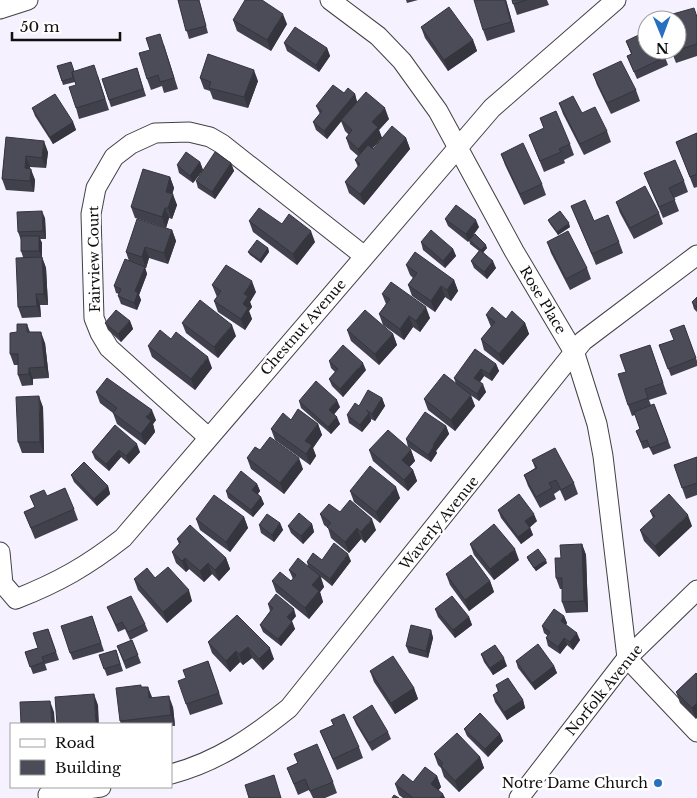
<svg xmlns="http://www.w3.org/2000/svg" width="697" height="798" viewBox="0 0 697 798" font-family="'Libre Baskerville',serif">
<style>
.lines{fill:none;stroke-linecap:round;stroke-linejoin:round}
.minor-casing{stroke:#424242;stroke-width:21}
.minor{stroke:#fff;stroke-width:19}
.wall{fill:#40414b}
.shaded-wall{fill:#34353d}
.building{fill:#4b4c57;stroke:#34353d}
.poi-dot{fill:#2670bf;stroke:#fff;stroke-width:2}
.labels{text-anchor:middle;stroke-width:5;stroke-linejoin:round;paint-order:stroke}
.street-label{font-size:14px;fill:#0f0f0f;stroke:#fff}
.poi-label{font-size:14px;fill:#0f0f0f;stroke:#fff;text-anchor:end}
</style>
<rect width="100%" height="100%" fill="#f6f1ff"/>
<g class="lines">
<defs>
<g id="minor">
<path d="M330,0L378,36L402,61L438,111L514,251L575,354L597,424L603,456L627,658L697,732"/>
<path d="M0,9L28,0"/>
<path d="M208,437L109,348L100,333L94,318L91,214L96,188L114,157L131,144L155,133L189,132L210,137L222,144L363,255"/>
<path d="M0,552L3,584L16,599C59,582 87,566 123,538L492,108L616,0"/>
<path d="M171,774C217,762 253,737 289,708L583,341L697,255"/>
<path d="M48,795L101,787"/>
<path d="M519,798L627,658L697,590"/>
</g>
</defs>
<use href="#minor" class="minor-casing"/>
<use href="#minor" class="minor"/>
</g>
<g class="wall">
<path d="M178,0H199L208,33L189,39Z"/>
<path d="M406,0H418L407,3Z"/>
<path d="M506,0L515,32L487,41L483,30Z"/>
<path d="M512,0H547L549,5L517,15Z"/>
<path d="M697,16V56L676,63L671,50Z"/>
<path d="M233,20L287,24L271,51L237,31Z"/>
<path d="M421,27L473,40L477,51L448,71L425,38Z"/>
<path d="M626,41L665,57L668,65L637,79L627,56L631,54Z"/>
<path d="M284,43L327,48L330,56L319,72L287,51Z"/>
<path d="M164,45L178,89L164,93L162,86L151,90L147,79L150,50Z"/>
<path d="M57,66L74,71L98,76L109,110L79,119L76,108V85L75,82L63,85Z"/>
<path d="M137,68L146,96L111,107L102,79Z"/>
<path d="M593,74L636,90L640,101L611,114L597,85Z"/>
<path d="M200,78L258,81L248,108L213,99L210,91L204,89Z"/>
<path d="M344,93L355,94L357,102L389,119L379,130L382,138L372,148L373,149L406,138L410,149L364,205L349,193L345,182L358,167L355,160L358,156L350,149L346,138L349,135L345,131L341,121L327,139L316,130L313,122L320,114L316,106Z"/>
<path d="M559,103L607,131L611,142L584,155L563,114Z"/>
<path d="M32,108L73,122L76,130L53,144L35,116Z"/>
<path d="M540,118L570,144L574,155L564,160L565,163L544,172L529,135L544,129Z"/>
<path d="M697,133V187L694,188L676,142Z"/>
<path d="M6,137L48,152L46,168L30,167V169L35,180L34,192L6,190L2,179Z"/>
<path d="M501,154L542,184L546,195L524,205L505,165Z"/>
<path d="M200,162L203,170L193,183L179,173L177,165Z"/>
<path d="M231,163L234,171L215,199L198,188L196,181Z"/>
<path d="M644,173L684,181L688,192L674,198L679,211L663,218Z"/>
<path d="M170,177L174,188L172,194L177,205L172,219L169,218L166,228L135,218L131,207Z"/>
<path d="M616,202L659,213L663,224L634,239L620,213Z"/>
<path d="M571,206L594,221L619,242L623,253L596,265Z"/>
<path d="M45,218L46,239H40L42,243V257L46,268L48,305H40L41,317L22,318L18,307L23,257L21,251V240L18,232Z"/>
<path d="M445,219L479,227L472,237L487,248L483,252L496,268L487,279L474,268L471,261L479,251L470,244L469,240L468,242L448,226Z"/>
<path d="M548,220L570,227L558,235L550,224Z"/>
<path d="M249,221L282,224L315,242L297,265L253,232Z"/>
<path d="M172,230L176,241L168,264L149,258L146,268H145L147,274L139,295L141,300L137,310L121,304L118,296L119,294L116,293L114,286L129,261L126,252Z"/>
<path d="M421,242L453,249L456,256L445,268L423,250Z"/>
<path d="M547,242L587,268L591,279L570,290L551,253Z"/>
<path d="M268,248L269,252L261,263L250,255L248,252Z"/>
<path d="M406,265L454,280L458,291L451,301L445,297L435,312L412,296L408,285L413,278L410,275Z"/>
<path d="M212,285L256,292L250,302L252,307L249,311L252,319L245,330L218,312L214,301L217,297Z"/>
<path d="M382,294L430,318L420,332L413,327L404,340L383,325L379,314L386,304Z"/>
<path d="M697,297V312L694,309L692,302Z"/>
<path d="M486,315L525,323L529,334L503,365L484,350L481,339L491,327Z"/>
<path d="M130,321L133,329L121,342L108,330L105,323Z"/>
<path d="M182,323L236,336L218,358L186,333Z"/>
<path d="M27,324L30,332L45,343L49,378L33,379V385L22,386L18,375V365H14L10,354L17,332Z"/>
<path d="M684,325L697,361V366L671,376L659,345L674,340Z"/>
<path d="M347,330L393,334L397,345L379,365L351,341Z"/>
<path d="M650,345L667,394L649,400L651,405L654,404L671,448L653,455L649,447L643,449L636,431L640,429L635,415L632,416L628,405L626,372Z"/>
<path d="M148,346L212,368L195,390L152,357Z"/>
<path d="M329,361L366,370L343,397L332,386L329,379L335,372L331,368Z"/>
<path d="M496,364L499,371L492,381L484,376L480,382L486,392L479,401L469,394L475,406L455,431L428,410L424,399L456,384L454,378Z"/>
<path d="M96,392L156,420L153,424L155,432L145,445L117,424L113,413L100,403Z"/>
<path d="M382,398L385,406L375,421L371,419V421L362,432L349,423L347,415L359,406Z"/>
<path d="M299,401L340,407L334,414L340,424L331,434L301,408Z"/>
<path d="M43,407L44,453H22L18,442Z"/>
<path d="M291,420L318,424L322,435L313,448L316,456L310,465L275,440L271,429Z"/>
<path d="M115,425L140,452L129,464L121,457L109,471L95,459L92,452Z"/>
<path d="M446,426L449,434L436,451L437,453L431,462L408,447L406,439Z"/>
<path d="M260,450L303,469L284,494L251,469L247,458Z"/>
<path d="M369,450H411L415,461L409,467L413,470L417,481L408,491L373,461Z"/>
<path d="M697,457V495L686,499L674,465Z"/>
<path d="M532,460L574,483L578,494L565,501L560,490L554,494L556,499L540,508L528,486L524,475L535,468Z"/>
<path d="M71,475L108,486L110,494L97,506L74,482Z"/>
<path d="M257,484L260,491L258,494L261,497L264,504L253,517L228,498L226,491Z"/>
<path d="M350,491L400,498L380,523L354,502Z"/>
<path d="M30,496H47L74,509L78,520L35,539L24,512L35,507Z"/>
<path d="M498,510L537,521L530,527L533,535L521,544L501,518Z"/>
<path d="M650,511L692,526L659,557L644,541L640,530L653,518Z"/>
<path d="M340,512L376,530L365,543L361,539L349,553L331,538L328,528L324,525L320,514Z"/>
<path d="M244,517L248,528L230,552L200,530L196,519Z"/>
<path d="M280,523L283,530L274,542L261,533L259,525Z"/>
<path d="M312,524L314,532L303,544L291,533L288,526Z"/>
<path d="M177,539L226,558L230,569L219,581L212,574L204,582L189,569L186,572L176,563L172,552L179,544Z"/>
<path d="M470,544L519,560L494,580L474,555Z"/>
<path d="M582,544L586,555L588,612L566,613L562,602V589H560L556,578L561,558Z"/>
<path d="M527,557L547,563L536,571L528,560Z"/>
<path d="M322,560L351,561L332,586L321,577L324,587L320,592L323,602L309,619L276,592L272,581H291L293,579L289,570L308,566L307,562Z"/>
<path d="M446,574L490,581L494,592L469,611L450,585Z"/>
<path d="M155,578L192,601L167,623L138,590L134,579Z"/>
<path d="M268,604L296,616L292,621L295,629L281,646L263,632L260,625L270,611Z"/>
<path d="M107,607L145,624L148,631L130,640L125,629L118,632Z"/>
<path d="M435,609L469,617L472,625L455,638L438,617Z"/>
<path d="M237,615L274,659L263,670L252,658L243,665L240,662L230,672L212,653L208,642Z"/>
<path d="M92,616L104,651L73,660L70,653Z"/>
<path d="M564,616L567,623L566,625L580,640L573,650L567,645L560,654L548,646L546,638L548,636L544,633L542,626Z"/>
<path d="M48,629L59,660L45,664L47,670L33,674L25,652L38,648Z"/>
<path d="M431,630L433,638L428,658L409,653L406,646Z"/>
<path d="M132,640L141,663L126,669L117,646Z"/>
<path d="M116,650L123,671L107,676L99,655Z"/>
<path d="M481,654L507,666L493,675L484,662Z"/>
<path d="M208,661L223,704L190,715L186,704V678Z"/>
<path d="M516,661L554,666L557,673L535,690L518,668Z"/>
<path d="M370,671L414,688L418,699L395,714L374,682Z"/>
<path d="M696,673V719L680,703L676,692Z"/>
<path d="M496,685L523,700L525,708L507,720L495,702L493,695L498,692Z"/>
<path d="M142,687L152,698L173,707L175,726H171V724H121L120,721Z"/>
<path d="M353,717L388,732L391,739L372,751L356,724Z"/>
<path d="M331,720L359,747L363,758L337,770L320,731L333,725Z"/>
<path d="M464,729L500,734L503,741L488,757L467,736Z"/>
<path d="M294,754L333,782L337,793L325,798H313L309,790L298,795L287,768L298,763Z"/>
<path d="M434,754L480,757L484,768L459,792L444,777L441,768L438,765Z"/>
<path d="M437,776L441,787L438,790L445,798H403L399,795L395,784L413,782Z"/>
</g>
<g class="shaded-wall">
<path d="M505,0H506L515,32L511,22Z"/>
<path d="M283,14L287,24L271,51L267,40Z"/>
<path d="M473,40L477,51L448,71L444,60Z"/>
<path d="M327,48L330,56L319,72L316,65Z"/>
<path d="M254,70L258,81L248,108L244,97Z"/>
<path d="M355,94L357,102L327,139L324,131Z"/>
<path d="M385,108L389,119L379,130L382,138L362,160L358,149L372,122Z"/>
<path d="M73,122L76,130L53,144L50,137Z"/>
<path d="M406,138L410,149L364,205L360,194Z"/>
<path d="M44,141L48,152L46,168L42,158Z"/>
<path d="M26,156L30,167L29,179L25,168Z"/>
<path d="M200,162L203,170L193,183L190,176Z"/>
<path d="M231,163L234,171L215,199L212,192Z"/>
<path d="M31,169L35,180L34,192L30,181Z"/>
<path d="M170,177L174,188L170,203L166,192Z"/>
<path d="M173,194L177,205L172,219L168,208Z"/>
<path d="M165,208L169,218L166,228L162,217Z"/>
<path d="M42,211L45,218L46,239L43,231Z"/>
<path d="M476,220L479,227L468,242L466,234Z"/>
<path d="M569,223L570,227L558,235L557,232Z"/>
<path d="M172,230L176,241L168,264L164,253Z"/>
<path d="M311,231L315,242L297,265L293,254Z"/>
<path d="M39,236L42,243V258L39,251Z"/>
<path d="M486,245L487,248L482,254L481,250Z"/>
<path d="M145,247L149,258L146,268L142,257Z"/>
<path d="M268,248L269,252L261,263L260,260Z"/>
<path d="M453,249L456,256L445,268L443,261Z"/>
<path d="M42,257L46,268L48,305L44,294Z"/>
<path d="M493,261L496,268L487,279L484,272Z"/>
<path d="M145,267L147,274L139,295L141,300L137,310L134,303L135,291Z"/>
<path d="M454,280L458,291L451,301L447,290Z"/>
<path d="M252,281L256,292L250,302L252,307L249,311L252,319L245,330L241,319L244,294Z"/>
<path d="M441,286L445,297L435,312L431,301Z"/>
<path d="M36,294L40,305L41,317L37,306Z"/>
<path d="M426,307L430,318L420,332L416,321Z"/>
<path d="M409,316L413,327L404,340L400,329Z"/>
<path d="M130,321L133,329L121,342L118,334Z"/>
<path d="M525,323L529,334L503,365L499,354Z"/>
<path d="M232,325L236,336L218,358L214,347Z"/>
<path d="M41,332L45,343L49,378L45,367Z"/>
<path d="M393,334L397,345L379,365L375,354Z"/>
<path d="M208,357L212,368L195,390L191,379Z"/>
<path d="M363,363L366,370L343,397L340,389Z"/>
<path d="M496,364L499,371L492,381L489,374Z"/>
<path d="M29,368L33,379V385L29,374Z"/>
<path d="M481,369L484,376L477,386L474,378Z"/>
<path d="M483,384L486,392L479,401L477,394Z"/>
<path d="M471,395L475,406L455,431L451,420Z"/>
<path d="M39,396L43,407L44,453L40,442Z"/>
<path d="M382,398L385,406L375,421L372,414Z"/>
<path d="M337,400L340,407L332,417L329,410Z"/>
<path d="M152,410L156,420L153,424L155,432L145,445L141,434L146,417Z"/>
<path d="M369,413L371,421L362,432L360,425Z"/>
<path d="M337,417L340,424L331,434L328,427Z"/>
<path d="M318,424L322,435L313,448L316,456L310,465L306,454L305,441Z"/>
<path d="M446,426L449,434L436,451L437,453L431,462L428,455L433,445Z"/>
<path d="M137,444L140,452L129,464L126,456Z"/>
<path d="M119,450L121,457L109,471L106,464Z"/>
<path d="M411,450L415,461L406,471L402,460Z"/>
<path d="M299,458L303,469L284,494L280,483Z"/>
<path d="M413,470L417,481L408,491L404,480Z"/>
<path d="M257,484L260,491L255,497L252,490Z"/>
<path d="M108,486L110,494L97,506L94,499Z"/>
<path d="M396,487L400,498L380,523L376,512Z"/>
<path d="M261,497L264,504L253,517L251,510Z"/>
<path d="M534,514L537,521L528,529L525,521Z"/>
<path d="M688,515L692,526L659,557L655,546Z"/>
<path d="M244,517L248,528L230,552L226,542Z"/>
<path d="M372,519L376,530L365,543L361,532Z"/>
<path d="M280,523L283,530L274,542L272,535Z"/>
<path d="M312,524L314,532L303,544L301,536Z"/>
<path d="M357,528L361,539L349,553L345,542Z"/>
<path d="M530,528L533,535L521,544L518,537Z"/>
<path d="M582,544L586,555L588,612L584,601Z"/>
<path d="M515,549L519,560L494,580L490,569Z"/>
<path d="M348,554L351,561L332,586L330,579Z"/>
<path d="M185,558L189,569L186,572L182,561Z"/>
<path d="M226,558L230,569L219,581L215,570Z"/>
<path d="M546,560L547,563L536,571L534,568Z"/>
<path d="M208,563L212,574L204,582L200,571Z"/>
<path d="M320,576L324,587L320,592L323,602L309,619L305,608L312,585Z"/>
<path d="M490,581L494,592L469,611L465,600Z"/>
<path d="M189,590L192,601L167,623L163,612Z"/>
<path d="M294,609L296,616L289,624L287,617Z"/>
<path d="M564,616L567,623L564,628L561,621Z"/>
<path d="M469,617L472,625L455,638L453,630Z"/>
<path d="M292,622L295,629L281,646L278,639Z"/>
<path d="M431,630L433,638L428,658L426,651Z"/>
<path d="M577,633L580,640L573,650L570,642Z"/>
<path d="M564,638L567,645L560,654L558,647Z"/>
<path d="M248,647L252,658L243,665L239,654Z"/>
<path d="M270,648L274,659L263,670L259,659Z"/>
<path d="M236,651L240,662L230,672L226,661Z"/>
<path d="M504,658L507,666L493,675L490,668Z"/>
<path d="M554,666L557,673L535,690L532,683Z"/>
<path d="M148,687L152,697L153,709L149,698Z"/>
<path d="M414,688L418,699L395,714L391,703Z"/>
<path d="M94,694L98,705L99,724H96Z"/>
<path d="M169,696L173,707L175,726L171,715Z"/>
<path d="M523,700L525,708L507,720L504,712Z"/>
<path d="M50,701L54,712L55,724H52Z"/>
<path d="M697,703V718L696,719L692,708Z"/>
<path d="M500,734L503,741L488,757L485,749Z"/>
<path d="M480,757L484,768L459,792L455,781Z"/>
<path d="M437,776L441,787L435,795L431,784Z"/>
<path d="M443,794L445,798H440Z"/>
</g>
<g class="building">
<path d="M178,0H199L206,26L186,31Z"/>
<path d="M245,0H262L283,14L267,40L233,20Z"/>
<path d="M474,0H505L511,22L483,30Z"/>
<path d="M512,0H527L513,4Z"/>
<path d="M449,7L473,40L444,60L421,27Z"/>
<path d="M694,8L697,17V44L672,52L671,50H677V20H655V19Z"/>
<path d="M295,27L327,48L316,65L284,43Z"/>
<path d="M645,32L647,36V50H662L665,57L634,72L627,56L632,54L626,41Z"/>
<path d="M160,34L174,78L160,82L158,75L147,79L139,53L150,50L146,38Z"/>
<path d="M208,54L254,70L244,97L209,88L211,82L200,78Z"/>
<path d="M621,61L636,90L607,103L593,74Z"/>
<path d="M71,62L74,71L72,72L73,78L62,81L57,66Z"/>
<path d="M94,65L105,99L76,108L69,87L76,85L72,72Z"/>
<path d="M137,68L143,89L109,100L102,79Z"/>
<path d="M333,85L344,93L348,88L355,94L324,131L313,122L322,111L316,106Z"/>
<path d="M366,92L385,108L372,122L378,127L358,149L346,138L352,130L341,120Z"/>
<path d="M55,94L73,122L50,137L32,108Z"/>
<path d="M573,96L582,113L595,107L607,131L580,144L559,103Z"/>
<path d="M556,111L570,144L559,149L561,152L540,161L529,135L544,128L540,118Z"/>
<path d="M392,126L406,138L360,194L345,182L360,164L355,160L368,145L373,149Z"/>
<path d="M697,133V174L690,177L676,142Z"/>
<path d="M6,137L44,141L42,158L26,156L25,168L31,169L30,181L2,179Z"/>
<path d="M523,143L542,184L520,194L501,154Z"/>
<path d="M186,152L200,162L190,176L177,165Z"/>
<path d="M215,152L231,163L212,192L196,181Z"/>
<path d="M675,160L684,181L669,188L675,200L659,207L644,173Z"/>
<path d="M143,169L170,177L166,192L173,194L168,208H165L162,217L131,207Z"/>
<path d="M645,186L659,213L630,228L616,202Z"/>
<path d="M585,200L594,221L608,215L619,242L592,254L571,206Z"/>
<path d="M456,205L476,220L466,234L445,219Z"/>
<path d="M259,208L282,224L289,214L311,231L293,254L249,221Z"/>
<path d="M42,211L43,231L18,232L17,212Z"/>
<path d="M560,211L569,223L557,232L548,220Z"/>
<path d="M137,219L172,230L164,253L145,247L142,257L126,252Z"/>
<path d="M431,230L453,249L443,261L421,242Z"/>
<path d="M568,231L587,268L566,279L547,242Z"/>
<path d="M475,234L486,245L481,250L469,240Z"/>
<rect x="21" y="236" width="18" height="15"/>
<path d="M257,240L268,248L260,260L248,252Z"/>
<path d="M480,250L493,261L484,272L471,261Z"/>
<path d="M415,252L454,280L447,290L441,286L431,301L408,285L417,273L406,265Z"/>
<path d="M42,257L44,294H36L37,306L18,307L16,258Z"/>
<path d="M125,259L145,267L135,291L138,293L134,303L118,296L121,289L114,286Z"/>
<path d="M226,265L252,281L244,294L248,296L243,304L248,308L241,319L214,301L221,291L212,285Z"/>
<path d="M391,282L426,307L416,321L409,316L400,329L379,314L390,299L382,294Z"/>
<path d="M697,297V308L692,302Z"/>
<path d="M200,300L232,325L214,347L182,323Z"/>
<path d="M492,307L506,319L512,311L525,323L499,354L481,339L495,322L486,315Z"/>
<path d="M116,310L130,321L118,334L105,323Z"/>
<path d="M365,310L393,334L375,354L347,330Z"/>
<path d="M17,324H27V332H41L45,367L29,368V374L18,375V354H10V333L17,332Z"/>
<path d="M684,325L696,358L668,369L659,345L674,340L670,330Z"/>
<path d="M160,330L171,339L176,332L208,357L191,379L148,346Z"/>
<path d="M343,345L363,363L340,389L329,379L338,369L329,361Z"/>
<path d="M650,345L663,383L645,389L648,398L628,405L618,374L626,372L620,355Z"/>
<path d="M475,349L496,364L489,374L481,369L474,378L483,384L477,394L454,378Z"/>
<path d="M444,374L471,395L451,420L424,399Z"/>
<path d="M107,378L152,410L146,417L151,421L141,434L113,413L117,408L96,392Z"/>
<path d="M316,381L337,400L329,410L337,417L328,427L299,401Z"/>
<path d="M368,390L382,398L372,414L366,410L369,413L360,425L347,415L355,403L359,406Z"/>
<path d="M39,396L40,442H18L16,397Z"/>
<path d="M654,404L668,441L650,448L647,440L641,442L636,431L640,429L634,412Z"/>
<path d="M298,409L318,424L305,441L312,445L306,454L271,429L283,413L291,420Z"/>
<path d="M425,412L446,426L433,445L434,446L428,455L406,439Z"/>
<path d="M115,425L137,444L126,456L119,450L106,464L92,452Z"/>
<path d="M388,430L411,450L402,460L413,470L404,480L369,450Z"/>
<path d="M270,437L299,458L280,483L247,458L255,447L260,450Z"/>
<path d="M555,448L574,483L561,490L556,480L549,483L552,488L536,497L524,475L537,468L532,460Z"/>
<path d="M697,457V483L682,488L674,465Z"/>
<path d="M84,462L108,486L94,499L71,475Z"/>
<path d="M370,466L396,487L376,512L350,491Z"/>
<path d="M241,471L257,484L252,490L261,497L251,510L226,491Z"/>
<path d="M65,488L74,509L31,528L24,512L35,507L30,496L44,490L47,496Z"/>
<path d="M519,494L534,514L525,521L530,528L518,537L498,510Z"/>
<path d="M669,494L688,515L655,546L640,530L655,516L650,511Z"/>
<path d="M214,495L244,517L226,542L196,519Z"/>
<path d="M350,500L372,519L361,532L357,528L345,542L327,527L331,523L320,514L329,504L340,512Z"/>
<path d="M299,513L312,524L301,536L288,526Z"/>
<path d="M267,514L280,523L272,535L259,525Z"/>
<path d="M494,524L515,549L490,569L470,544Z"/>
<path d="M190,525L226,558L215,570L208,563L200,571L185,558L182,561L172,552L181,542L177,539Z"/>
<path d="M334,543L348,554L330,579L307,562L313,553L322,560Z"/>
<path d="M582,544L584,601L562,602V578H556L555,558H561L560,545Z"/>
<path d="M538,549L546,560L534,568L527,557Z"/>
<path d="M471,555L490,581L465,600L446,574Z"/>
<path d="M298,558L320,576L312,585L319,591L305,608L272,581L280,572L291,581L296,575L289,570Z"/>
<path d="M168,567L189,590L163,612L134,579L147,568L155,578Z"/>
<path d="M276,594L294,609L287,617L292,622L278,639L260,625L273,608L268,604Z"/>
<path d="M131,596L145,624L128,632L122,622L116,625L107,607Z"/>
<path d="M452,596L469,617L453,630L435,609Z"/>
<path d="M554,609L564,616L561,621L577,633L570,642L564,638L558,647L546,638L550,632L542,626Z"/>
<path d="M237,615L270,648L259,659L248,647L239,654L236,651L226,661L208,642Z"/>
<path d="M92,616L101,643L70,653L61,626Z"/>
<path d="M411,625L431,630L426,651L406,646Z"/>
<path d="M48,629L56,652L42,657L44,662L30,667L25,652L38,648L33,633Z"/>
<path d="M132,640L138,655L124,661L117,646Z"/>
<path d="M538,644L554,666L532,683L516,661Z"/>
<path d="M495,645L504,658L490,668L481,654Z"/>
<path d="M116,650L120,664L104,669L99,655Z"/>
<path d="M393,656L414,688L391,703L370,671Z"/>
<path d="M208,661L219,693L186,704L178,681L186,678L183,670Z"/>
<path d="M696,673L697,674V703L692,708L676,692Z"/>
<path d="M508,678L523,700L504,712L493,695L499,691L496,685Z"/>
<path d="M141,685V687H148L149,698L169,696L171,715L120,721L116,688Z"/>
<path d="M94,694L96,724H57L55,697Z"/>
<path d="M50,701L52,724H21L20,702Z"/>
<path d="M372,705L388,732L369,743L353,717Z"/>
<path d="M480,713L500,734L485,749L464,729Z"/>
<path d="M344,714L359,747L333,759L320,731L334,725L331,720Z"/>
<path d="M457,733L480,757L455,781L441,766L443,763L434,754Z"/>
<path d="M317,744L333,782L310,791L305,779L294,784L287,768L298,763L294,754Z"/>
<path d="M425,767L437,776L431,784L443,794L440,798H413L395,784L403,774L413,782Z"/>
<path d="M274,775L281,798H249L245,785Z"/>
<path d="M394,795L399,798H392Z"/>
</g>
<circle class="poi-dot" cx="658" cy="783" r="5"/>
<g class="labels">
<g class="street-label">
<text transform="translate(94 259) rotate(-91)" y="5">Fairview Court</text>
<text transform="translate(543 300) rotate(59)" y="5">Rose Place</text>
<text transform="translate(303 327) rotate(-49)" y="5">Chestnut Avenue</text>
<text transform="translate(439 523) rotate(-51)" y="5">Waverly Avenue</text>
<text transform="translate(604 690) rotate(-51)" y="5">Norfolk Avenue</text>
</g>
<g class="poi-label">
<text x="648" y="788">Notre Dame Church</text>
</g>
</g>
<rect x="10" y="723" width="162" height="65" fill="#ffffff" stroke="#9f9f9f"/>
<rect x="20" y="739" width="25" height="8" fill="#ffffff" stroke="#9f9f9f"/>
<text x="55" y="748" font-size="15" fill="#0f0f0f">Road</text>
<rect x="20" y="760" width="25" height="15" fill="#4b4c57" stroke="#9f9f9f"/>
<text x="55" y="773" font-size="15" fill="#0f0f0f">Building</text>
<g transform="translate(662 35) rotate(179)"><circle r="24" fill="#ffffff" stroke="#9f9f9f"/>
<path d="M0-4L9 19L0 12L-9 19Z" fill="#2670bf"/>
<text y="-8" font-size="14" font-weight="bold" text-anchor="middle" fill="#0f0f0f">N</text>
</g>
<path d="M12 32v8h108v-8" fill="none" stroke="#0f0f0f" stroke-width="2.5"/>
<text x="20" y="32" font-size="15" fill="#0f0f0f" stroke="#ffffff" stroke-width="4" paint-order="stroke">50 m</text>
</svg>
